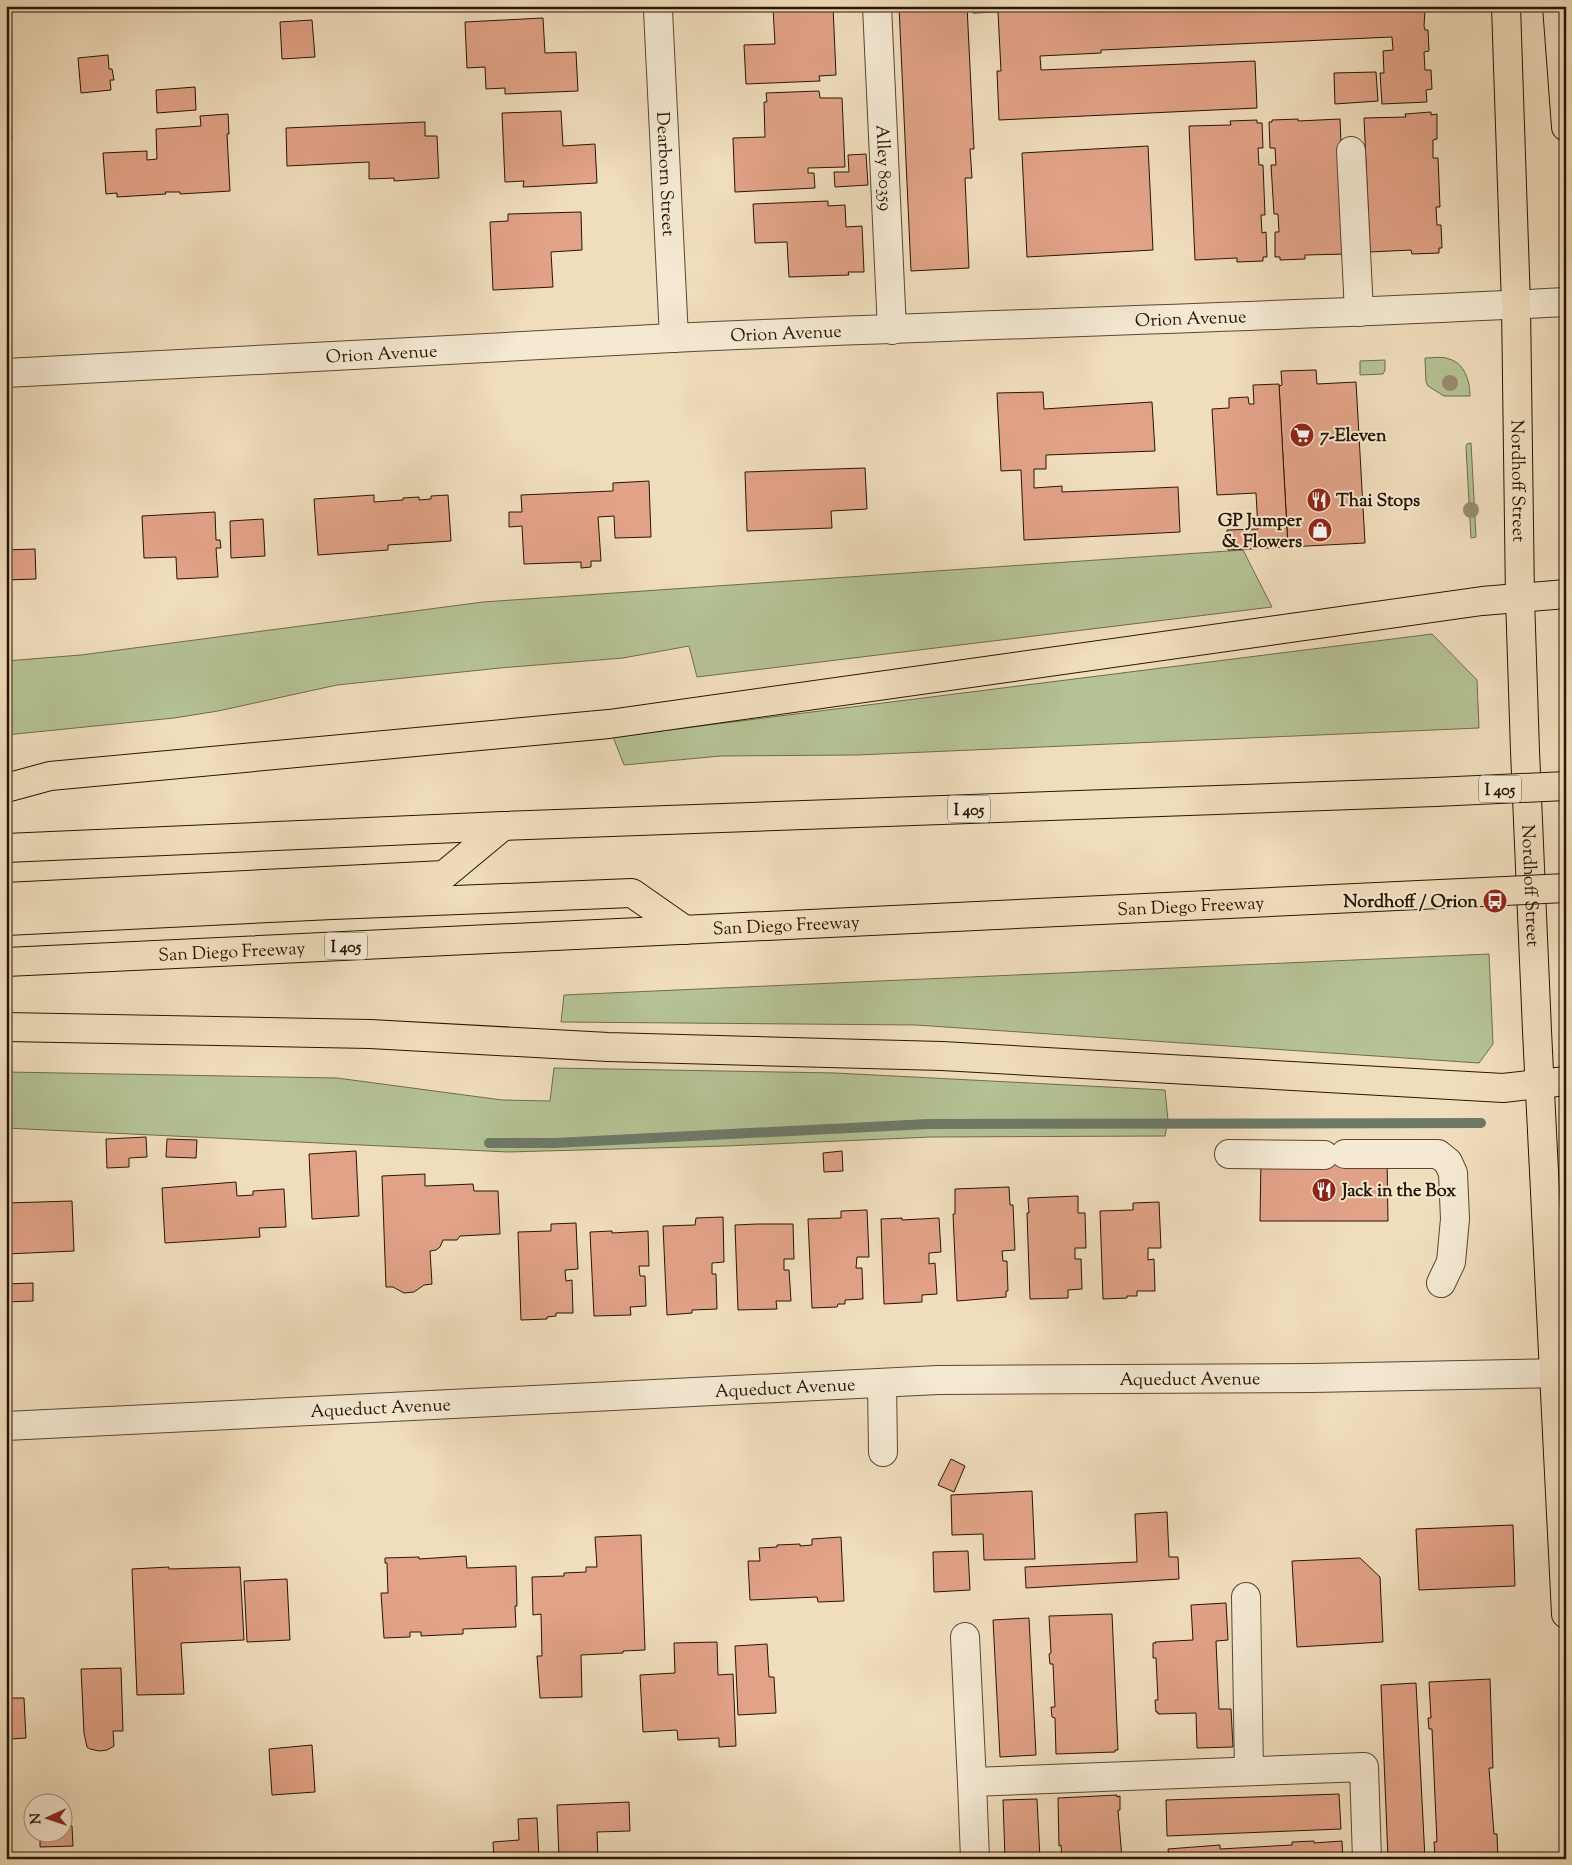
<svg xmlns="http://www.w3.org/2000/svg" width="1572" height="1865" viewBox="0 0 1572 1865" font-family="'Sorts Mill Goudy',serif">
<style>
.green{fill:#b5c294;stroke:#6f6c4c}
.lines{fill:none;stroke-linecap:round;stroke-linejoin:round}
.stream{stroke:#6d7a68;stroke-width:10}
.building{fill:#e1a287;stroke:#291503}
.minor-casing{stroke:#5b4731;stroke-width:30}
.major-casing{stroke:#291503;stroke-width:30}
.highway-casing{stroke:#291503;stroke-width:30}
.minor{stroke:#f5e9d3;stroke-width:28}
.major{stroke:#f0ddbc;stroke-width:28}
.highway{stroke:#f0ddbc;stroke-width:28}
.highway-bridge-casing{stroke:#291503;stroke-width:30;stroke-linecap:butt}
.highway-bridge{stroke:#f0ddbc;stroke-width:28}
.tree{fill:#9a8c6e}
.labels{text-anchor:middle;stroke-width:4;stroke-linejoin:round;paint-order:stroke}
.shield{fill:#f5e9d3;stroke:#665541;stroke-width:1}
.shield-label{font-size:16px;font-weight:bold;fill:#291503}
.street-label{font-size:18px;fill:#291503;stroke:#f5e9d3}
.poi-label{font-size:18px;font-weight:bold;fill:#291503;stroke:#f5e9d3;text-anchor:start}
</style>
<rect width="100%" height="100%" fill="#f0ddbc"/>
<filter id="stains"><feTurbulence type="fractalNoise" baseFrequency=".004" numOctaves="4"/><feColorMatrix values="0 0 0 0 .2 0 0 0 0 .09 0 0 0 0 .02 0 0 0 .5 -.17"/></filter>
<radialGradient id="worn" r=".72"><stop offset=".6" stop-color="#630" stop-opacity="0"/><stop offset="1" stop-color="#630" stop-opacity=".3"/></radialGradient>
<g class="green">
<path d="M1425,358C1432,358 1442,356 1449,359C1465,363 1470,382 1470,396H1444L1428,386L1426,382Z"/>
<path d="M1385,360V370L1383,374L1360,375V361Z"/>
<path d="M1471,443L1476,537L1471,538L1466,447L1467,444Z"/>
<path d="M1243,550L1272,607L697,677L689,646L623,658L500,668L337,685L218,711L174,718L6,735V661L81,655L483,602Z"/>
<path d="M1432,634L1477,680L1479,728L857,755L721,756L624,765L613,737Z"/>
<path d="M1489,954L1493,1044L1479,1063L916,1025L561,1022L564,995Z"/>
<path d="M554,1068L835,1073L1165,1090L1168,1120L1165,1136L931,1137L726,1146L508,1152L6,1128V1072L337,1078L502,1100L550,1101Z"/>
</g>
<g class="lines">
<path class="stream" d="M489,1143H555L928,1124L1481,1123"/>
</g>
<g class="building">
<path d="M803,6H833L836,75L819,76L820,81L746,84L744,45L775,44L773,8Z"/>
<path d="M899,6H967L974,149H970L972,178H965L969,268L911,271Z"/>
<path d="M973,6H1427L1428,10L1425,11L1424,26L1425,30H1428L1429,51L1424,52L1425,70H1431L1432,89L1426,90L1427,102L1382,104L1380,73H1384L1383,51L1393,50L1392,37L1101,50V53L1040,56L1041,70L1255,61L1257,108L999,120L997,71H1001L998,12L973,13Z"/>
<path d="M543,18L545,53L576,52L578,91L505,94V88L486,89L485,67L467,68L465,22Z"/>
<path d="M312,20L315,57L282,59L280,22Z"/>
<path d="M108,55L109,69H112L114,80H110L111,90L81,93L78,58Z"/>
<path d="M1376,72L1378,101L1335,104L1334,73Z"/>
<path d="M195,87L196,110L157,113L156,90Z"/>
<path d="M819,91L820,98H842L845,167L808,168V173H814L815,188L735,192L733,138L765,137L764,102H767L766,93Z"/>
<path d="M6,106H10L12,140H6Z"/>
<path d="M561,111L563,146L595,144L597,183L523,187L524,181L505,182L502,113Z"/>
<path d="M1431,112V115L1437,114V139L1433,140V158H1438L1440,207H1436L1437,225H1441L1442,248H1439V253L1412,254L1411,250L1370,252L1364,118L1406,117L1405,114Z"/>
<path d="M228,114L229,134H227L230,191L180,194V192H165L166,194L117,197V193L106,194L103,153L147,151V160L157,159L156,129L201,126L200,116Z"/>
<path d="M1298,119V121L1340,119L1346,254L1305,255V259L1280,260V257H1275V232H1279L1278,214H1274L1271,165H1276L1275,148H1270L1269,122H1272V120Z"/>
<path d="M1257,120V123H1262L1263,148H1258L1259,165H1263L1265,215H1261L1262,233L1266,232L1267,257H1263V261L1237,262V258L1195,260L1189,126L1231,125L1230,121Z"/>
<path d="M425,122V136H437L439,178L394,181V178L369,179V162L287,166L286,128Z"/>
<path d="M1148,146L1153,250L1027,257L1022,153Z"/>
<path d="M866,154L868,185L835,187L834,172H849L848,155Z"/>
<path d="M828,201V206L845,205L846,227L862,226L864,272H848L849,275L789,277L787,242L755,243L753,204Z"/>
<path d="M581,212L582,250L551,252L553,287L493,290L490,222L508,221V214Z"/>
<path d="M1316,370L1317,384L1356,382L1365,543L1288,547L1279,386L1282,385L1281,371Z"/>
<path d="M1279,384L1288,547L1228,550L1227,530L1258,529L1256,493L1217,495L1212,409L1229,408V398L1248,397L1249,404H1254L1253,385Z"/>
<path d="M1043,392L1044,409L1152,402L1155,451L1046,455V469H1034V488L1062,486V492L1178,487L1180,532L1024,540L1021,470L1001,471L997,393Z"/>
<path d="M865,468L867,509L831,511L832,528L747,531L745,472Z"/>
<path d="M649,481L651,537L615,538L614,516L598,517L601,561H591V567L581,568V562L524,564L522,526L509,527V512H522L521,495L613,491V483Z"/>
<path d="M374,495V502L403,500V498L419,497V500L431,499V496L448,495L451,541L388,545V550L318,555L314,499Z"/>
<path d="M215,512L216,540H220L221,548H216L218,577L177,579L176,557L144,558L142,516Z"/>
<path d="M263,519L265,556L231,558L230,521Z"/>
<path d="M35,549L36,579L6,580V550Z"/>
<path d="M146,1137L147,1157L129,1158V1167L107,1168L106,1139Z"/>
<path d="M167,1139L197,1140L196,1158L166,1157Z"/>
<path d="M356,1151L359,1216L312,1219L309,1154Z"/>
<path d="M842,1151L843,1171L824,1172L823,1153Z"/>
<path d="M1261,1159H1387L1388,1221H1260Z"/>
<path d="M425,1174V1186L473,1184L474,1191H498L500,1234L460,1236L457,1240H443L440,1247L436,1250L430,1251L432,1284L424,1285L414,1292L404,1293L393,1287H386L382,1176Z"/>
<path d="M236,1182L237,1196L253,1195V1191L284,1189L286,1227L259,1228L260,1237L165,1243L162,1188Z"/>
<path d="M1009,1187L1010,1205H1013L1015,1250L1002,1251L1003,1261H1007L1008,1291H1006V1297L957,1301L953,1214H955V1189Z"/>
<path d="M1078,1196V1213H1085L1086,1248H1075V1259H1081L1082,1289L1068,1290V1298L1030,1299L1027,1213H1029L1028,1198Z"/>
<path d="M72,1201L74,1251L6,1254V1203Z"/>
<path d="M1159,1202L1161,1248H1148V1260L1154,1259L1155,1291H1137V1296H1127V1298L1103,1299L1100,1211L1133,1210V1203Z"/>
<path d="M867,1210L869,1257H857L856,1268H862L863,1299L845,1300V1304H838L837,1307L812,1308L808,1219L841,1218V1211Z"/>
<path d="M723,1217L724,1262L712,1263V1274H716L717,1309L692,1310V1313L667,1315L663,1226L695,1225L696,1218Z"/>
<path d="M902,1218V1220L939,1218L941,1252L929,1253V1264L935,1263L937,1294L922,1295V1302L884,1304L881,1219Z"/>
<path d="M576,1223L578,1269L565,1270L566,1281L572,1280L573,1313H556V1316L547,1317V1319L521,1320L518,1232L551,1231V1224Z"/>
<path d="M757,1224H793L794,1259H784V1270H789L791,1301H776L777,1309L738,1310L735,1225Z"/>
<path d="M612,1231V1233L648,1231L649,1266H639L640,1276H645L646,1306L630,1307L631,1315L594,1316L590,1232Z"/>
<path d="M33,1283V1301L6,1302V1284Z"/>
<path d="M951,1459L965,1466L954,1492L938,1485Z"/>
<path d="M1032,1491L1035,1559L984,1560L983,1534L952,1535L951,1495Z"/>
<path d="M1167,1512L1169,1557H1178L1179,1579L1026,1588L1025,1567L1137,1562L1135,1514Z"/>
<path d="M1513,1525L1515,1586L1419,1590L1416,1529Z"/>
<path d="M641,1535L645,1650L623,1651V1653L581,1655L582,1697L540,1698L537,1656H542L541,1614L533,1615L532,1577L564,1576V1573L586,1572V1567H597L595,1537Z"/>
<path d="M841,1537L844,1601L818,1602L817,1597L750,1600L748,1561H760L759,1548L777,1547V1545L800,1544V1546L812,1545V1539Z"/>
<path d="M968,1551L970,1590L934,1592L933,1552Z"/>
<path d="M466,1556L467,1568L516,1566L517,1606H515L516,1627L463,1629V1634L421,1636V1632H410V1637L384,1638L381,1593H388L387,1563H385V1558L419,1557V1559Z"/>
<path d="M1360,1558L1380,1577L1383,1642L1297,1647L1292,1561Z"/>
<path d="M169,1567V1569L240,1567L244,1640L181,1643L184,1694L137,1695L132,1569Z"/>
<path d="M287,1579L290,1640L247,1642L244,1581Z"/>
<path d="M1226,1603L1228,1640L1216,1641L1219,1709H1231L1233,1747L1197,1748L1196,1713L1158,1714V1712H1156L1155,1700H1158L1156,1658H1153V1643H1156L1155,1642L1193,1640L1191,1605Z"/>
<path d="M1112,1614L1118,1750H1115V1752L1056,1754L1055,1718L1052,1717L1051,1707H1055L1053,1664H1050L1049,1654L1051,1653L1049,1616Z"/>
<path d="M1029,1618L1036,1755L1000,1757L993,1620Z"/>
<path d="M717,1642L718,1675L733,1674L736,1746L719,1747V1738L678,1740L677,1730L643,1732L640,1675L675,1673L674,1643Z"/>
<path d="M767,1644L769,1677H774L776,1713L738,1715L735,1646Z"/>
<path d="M121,1668L123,1731H113L114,1746L107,1750L99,1751L90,1749L87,1747L84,1733L81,1669Z"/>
<path d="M1490,1679L1493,1768H1489L1494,1834H1497L1498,1859H1437V1855H1435L1434,1842H1437L1432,1729H1429L1428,1718H1431L1429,1682Z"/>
<path d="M1416,1683L1425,1859H1388L1381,1685Z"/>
<path d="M6,1698H24L26,1738L11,1739V1727H6Z"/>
<path d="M312,1745L315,1792L272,1795L269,1749Z"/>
<path d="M1339,1794L1341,1829L1167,1836L1166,1800Z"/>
<path d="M1117,1795V1797L1120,1796V1810H1118L1122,1859H1062L1061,1845L1059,1846L1058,1798Z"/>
<path d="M1037,1799L1040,1859H1005L1003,1800Z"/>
<path d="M629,1802L630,1831L597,1832L598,1859H559L557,1805Z"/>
<path d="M537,1818L539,1859H494L493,1842L519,1840L518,1819Z"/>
<path d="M62,1826H72L73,1846L40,1847V1832H62Z"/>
<path d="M1314,1841V1843L1342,1841L1343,1859H1169L1168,1849L1220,1845V1849L1292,1845V1842Z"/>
</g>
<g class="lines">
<defs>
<g id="minor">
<path id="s1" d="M877,6L892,330"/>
<path id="s2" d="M658,10L674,338"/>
<path d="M1351,151L1359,312"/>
<path id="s3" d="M6,373C228,363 450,349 672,338C970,324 1268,318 1566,302"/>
<path d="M1229,1154L1324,1155"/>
<path d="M1345,1154H1438L1448,1162L1453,1173L1455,1219L1451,1262L1441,1283"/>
<path d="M882,1383L883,1452"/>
<path id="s4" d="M6,1426L938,1380L1312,1378L1566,1373"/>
<path d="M1246,1597L1249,1771"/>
<path d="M965,1637L972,1782"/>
<path d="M975,1859L972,1782L1364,1767L1367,1859"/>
</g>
<g id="major">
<path id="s5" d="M1506,6L1516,305L1520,598L1525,751L1537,1031L1566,1614"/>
<path d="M1557,6L1566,127"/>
</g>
<g id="highway">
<path d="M6,788L50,776L609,724L1482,601L1566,594"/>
<path d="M6,848L503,826L1435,792"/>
<path d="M6,897L444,875L503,826"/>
<path d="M6,921L332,905L632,893L685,930"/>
<path id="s6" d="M6,962L1440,894"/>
<path d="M6,1027L370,1034L608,1047L942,1056L1503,1088L1566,1081"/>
</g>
</defs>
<use href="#minor" class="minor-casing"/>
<use href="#major" class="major-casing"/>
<use href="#highway" class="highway-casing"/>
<use href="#minor" class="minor"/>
<use href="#major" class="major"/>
<use href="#highway" class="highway"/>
<defs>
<g id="highway-bridge">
<path d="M1435,792L1566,786"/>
<path d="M1440,894L1566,888"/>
</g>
</defs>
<use href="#highway-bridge" class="highway-bridge-casing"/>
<use href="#highway-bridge" class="highway-bridge"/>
</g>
<g class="tree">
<circle cx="1450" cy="383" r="8"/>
<circle cx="1471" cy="510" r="8"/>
</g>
<defs>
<symbol id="supermarket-disc" viewBox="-11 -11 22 22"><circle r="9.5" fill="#8f2418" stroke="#f5e9d3"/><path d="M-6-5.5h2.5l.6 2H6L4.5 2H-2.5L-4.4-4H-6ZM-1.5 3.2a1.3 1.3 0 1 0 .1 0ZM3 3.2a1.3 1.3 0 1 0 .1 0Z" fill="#fff"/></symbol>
<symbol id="restaurant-disc" viewBox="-11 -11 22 22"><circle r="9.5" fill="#8f2418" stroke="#f5e9d3"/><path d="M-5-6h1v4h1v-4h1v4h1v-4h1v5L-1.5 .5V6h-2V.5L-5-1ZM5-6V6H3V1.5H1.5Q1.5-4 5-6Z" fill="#fff"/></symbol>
<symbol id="shop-disc" viewBox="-11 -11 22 22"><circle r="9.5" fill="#8f2418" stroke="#f5e9d3"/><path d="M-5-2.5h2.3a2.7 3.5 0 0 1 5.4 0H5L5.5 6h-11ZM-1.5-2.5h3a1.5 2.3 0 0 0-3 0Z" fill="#fff"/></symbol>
<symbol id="bus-disc" viewBox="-11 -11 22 22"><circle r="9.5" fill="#8f2418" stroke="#f5e9d3"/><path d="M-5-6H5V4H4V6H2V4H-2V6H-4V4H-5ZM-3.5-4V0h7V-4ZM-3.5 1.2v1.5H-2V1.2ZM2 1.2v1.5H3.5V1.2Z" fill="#fff"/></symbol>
</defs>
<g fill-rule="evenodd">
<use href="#supermarket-disc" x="1288" y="421" width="28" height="28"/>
<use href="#restaurant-disc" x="1305" y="486" width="28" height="28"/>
<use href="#shop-disc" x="1306" y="516" width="28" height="28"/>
<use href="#bus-disc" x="1481" y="887" width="28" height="28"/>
<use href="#restaurant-disc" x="1310" y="1176" width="28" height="28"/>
</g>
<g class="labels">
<g class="shield">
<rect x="1479" y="775.5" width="42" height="27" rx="4"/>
<rect x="948" y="795.5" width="42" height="27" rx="4"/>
<rect x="325" y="932.5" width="42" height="27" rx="4"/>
</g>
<g class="shield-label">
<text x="1500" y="795">I 405</text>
<text x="969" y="815">I 405</text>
<text x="346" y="952">I 405</text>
</g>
<g class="street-label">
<text dy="6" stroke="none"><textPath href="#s1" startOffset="162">Alley 80359</textPath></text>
<text dy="6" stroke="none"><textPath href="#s2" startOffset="164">Dearborn Street</textPath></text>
<text dy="6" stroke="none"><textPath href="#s3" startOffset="1186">Orion Avenue</textPath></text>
<text dy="6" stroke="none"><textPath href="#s3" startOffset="781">Orion Avenue</textPath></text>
<text dy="6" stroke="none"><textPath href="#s3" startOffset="376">Orion Avenue</textPath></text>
<text dy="6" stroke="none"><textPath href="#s5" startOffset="475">Nordhoff Street</textPath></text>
<text dy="6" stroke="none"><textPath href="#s5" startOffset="880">Nordhoff Street</textPath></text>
<text dy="6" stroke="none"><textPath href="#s6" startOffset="1186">San Diego Freeway</textPath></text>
<text dy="6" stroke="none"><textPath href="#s6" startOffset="781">San Diego Freeway</textPath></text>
<text dy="6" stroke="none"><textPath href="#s6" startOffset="226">San Diego Freeway</textPath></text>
<text dy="6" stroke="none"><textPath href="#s4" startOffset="1185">Aqueduct Avenue</textPath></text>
<text dy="6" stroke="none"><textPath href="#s4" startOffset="780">Aqueduct Avenue</textPath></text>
<text dy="6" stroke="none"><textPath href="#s4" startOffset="375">Aqueduct Avenue</textPath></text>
</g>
<g class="poi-label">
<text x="1320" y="441">7-Eleven</text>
<text x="1336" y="506">Thai Stops</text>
<text x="1302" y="526" text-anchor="end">GP Jumper<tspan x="1302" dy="21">&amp; Flowers</tspan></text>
<text x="1478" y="907" text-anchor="end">Nordhoff / Orion</text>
<text x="1342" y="1196">Jack in the Box</text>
</g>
</g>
<rect width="1572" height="1865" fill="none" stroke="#f0ddbc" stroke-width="25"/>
<rect x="8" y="8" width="1557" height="1850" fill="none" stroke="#291503" stroke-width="2.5"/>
<rect x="12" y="12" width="1547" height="1840" fill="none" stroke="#291503"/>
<g transform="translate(48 1818) rotate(267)"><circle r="24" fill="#f5e9d3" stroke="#a39480"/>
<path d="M0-4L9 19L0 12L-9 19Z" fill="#8f2418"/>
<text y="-8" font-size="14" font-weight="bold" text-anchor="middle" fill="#291503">N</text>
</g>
<rect width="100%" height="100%" filter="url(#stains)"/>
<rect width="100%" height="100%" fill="url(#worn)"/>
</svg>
